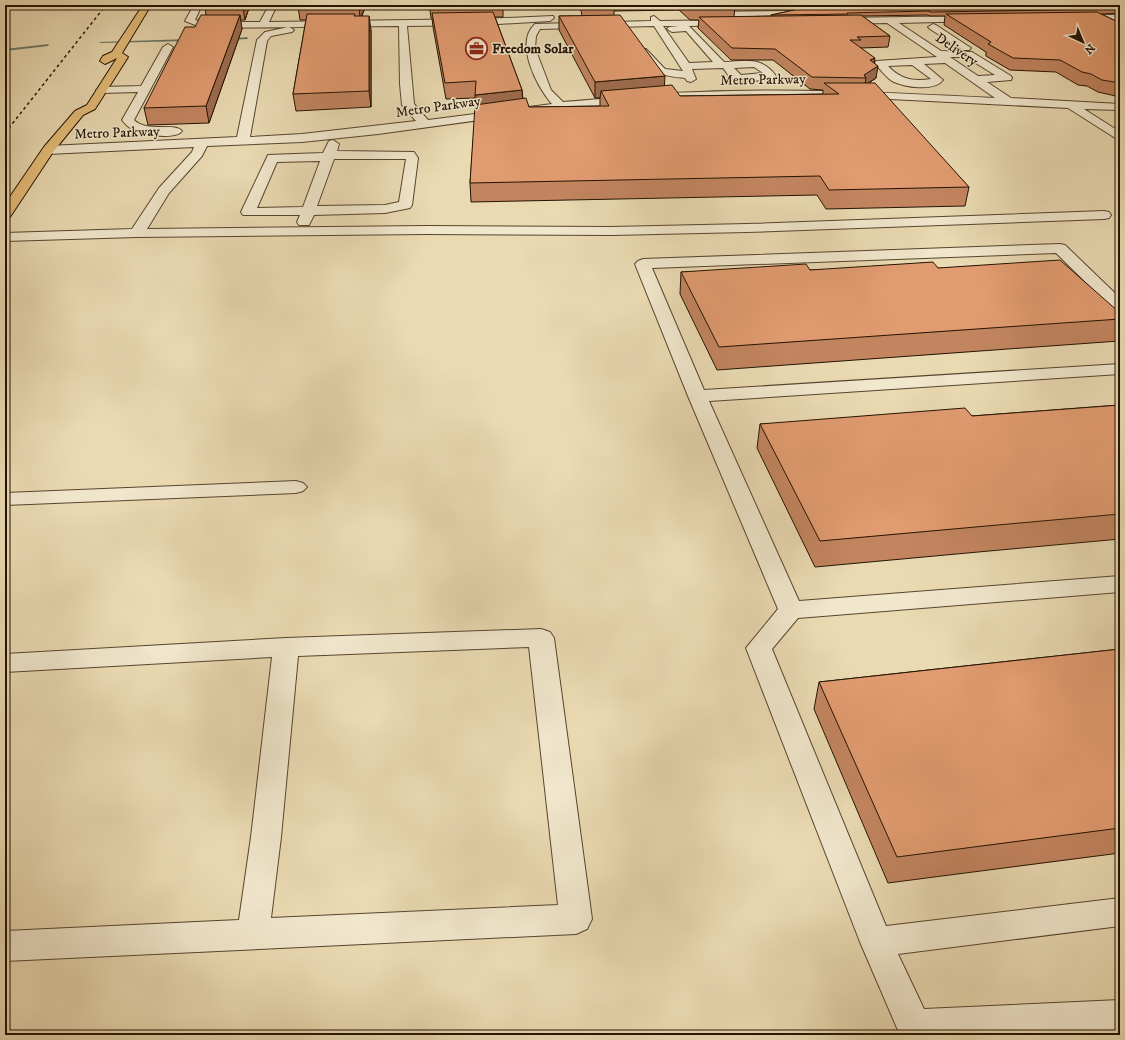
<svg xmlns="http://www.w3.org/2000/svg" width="1125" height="1040" viewBox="0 0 1125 1040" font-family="'IM FELL DW Pica',serif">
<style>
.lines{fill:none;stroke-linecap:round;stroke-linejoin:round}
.stream{fill:#6a7867;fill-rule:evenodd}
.minor-casing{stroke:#56452e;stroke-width:2}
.major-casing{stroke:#241302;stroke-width:2}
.minor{fill:#f1e7cd;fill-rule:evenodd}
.major{fill:#e5bd79;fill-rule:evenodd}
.rail{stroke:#241302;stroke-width:1.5;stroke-dasharray:3 3;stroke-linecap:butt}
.wall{fill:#c28560;stroke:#241302;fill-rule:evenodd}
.shaded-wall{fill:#9e6c4e;stroke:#241302}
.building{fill:#e19b70;stroke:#241302}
.labels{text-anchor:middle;stroke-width:3;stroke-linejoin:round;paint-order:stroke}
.far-poi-label{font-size:14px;font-weight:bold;fill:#241302;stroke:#f1e7cd;text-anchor:start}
.far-street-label{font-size:14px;fill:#241302;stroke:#f1e7cd}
</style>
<rect width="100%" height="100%" fill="#eadab2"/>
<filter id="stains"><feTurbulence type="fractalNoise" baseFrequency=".005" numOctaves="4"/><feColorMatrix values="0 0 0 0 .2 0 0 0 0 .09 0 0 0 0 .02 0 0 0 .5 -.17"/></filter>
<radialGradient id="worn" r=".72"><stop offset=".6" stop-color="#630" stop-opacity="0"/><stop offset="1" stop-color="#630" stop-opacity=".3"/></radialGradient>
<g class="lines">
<g class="stream">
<path d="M247,37L248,39L228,40L226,39Z"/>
<path d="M189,39L190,41L101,43L99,42Z"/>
<path d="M49,44L48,46L5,51V49Z"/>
</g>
<defs>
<g id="minor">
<path d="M194,5H202L195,20L204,22H260L269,5H277L269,22L482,19L553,16L554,18L550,21L482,25L407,26L414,104L428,120L552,104C537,87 514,43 535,24L651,21V17L654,16L660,21L732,20L734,22L729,25L689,26L724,62C745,61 762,56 776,76C772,81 738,83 731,78C728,76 726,71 723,68L692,69L696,79L691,82L687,81L685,78C659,76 653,72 638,51L640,49H646L665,69L683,71L654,26L540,29L536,36L535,48L551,90L563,102C608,99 653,93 699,92C798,88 897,93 995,98L945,63L924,64L943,80C934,92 904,87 892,81C886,77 881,70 876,65L875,63L876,61L937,57L887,23L838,24L833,21L838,18L975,16L980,19L978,21L899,23L941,51L972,52L1011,76L1012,78L1011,80L987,82L1011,98L1120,104V110L1084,109L1120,132V141L1068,108L870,98L782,97L698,98L560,109L378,134L302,142L207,146L202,156L169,193L147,229L426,226L611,227L747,224L1104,211L1109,212L1111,215L1109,218L1104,219L747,232L611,235L426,234L137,237L5,241V233L132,229L159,188L192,152L194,147L48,154L42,150L48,146L237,137L257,40L265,32L289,27L294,30L292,32L271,36L267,41L250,137L302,134L416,121L402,105L400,84L399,26L203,28L185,21ZM663,26H679L669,27L667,29L672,32L686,31L713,62L689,63ZM950,57H966L995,75L978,76ZM912,65L931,79C913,82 900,79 888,66ZM754,67L763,73L741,75L734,68Z"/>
<path d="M785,5H794L800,12L794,17L712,18L708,15L712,12L790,11Z"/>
<path d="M1078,15H1120V21L1075,20L1074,18Z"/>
<path d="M933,24L936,25L971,48L969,50H963L930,29L928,27Z"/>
<path d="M168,44L173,47L134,120C147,133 175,122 182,131C176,140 143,135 134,130C129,128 125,124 122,120L138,92L101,93L96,90L101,87L141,86L163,47Z"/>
<path d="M333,140L339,144L337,151L414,152L418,158L412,205L410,208L385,213L314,215L309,225H299L297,222L300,215H243L241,212L268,155L323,153L329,141ZM334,159H406L399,202L385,205L317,206ZM320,161L303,207L257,208L277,162Z"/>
<path d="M1060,244L1065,245L1120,298V312L1114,310L1056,253L652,268L704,390L1120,364V374L709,401L799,601L1120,576V592L798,618L772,649L886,926L1120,898V926L898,954L924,1009L1120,1000V1034L900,1035L860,942L746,648L778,609L688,396L635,264L638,261L643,259Z"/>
<path d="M296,481L303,483L307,487L303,491L296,493L5,505V493Z"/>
<path d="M541,629L550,632L554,638L592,919L587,929L576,934L5,961V931L239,920L251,837L272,657L5,672V654L286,638ZM529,647L558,905L271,918L281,837L298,656Z"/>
</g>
<path id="major" d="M143,5H151L122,53L128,57L95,109L83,115L53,152L10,217L5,218V204L44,147L75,111L87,105L117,58L105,64L100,61L103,56L112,52Z"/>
</defs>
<use href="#minor" class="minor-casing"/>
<use href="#major" class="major-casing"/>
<use href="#minor" class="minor"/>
<use href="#major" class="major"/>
<path class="rail" d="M5,133L106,5"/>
</g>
<g class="wall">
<path d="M206,5H250L245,20H240L242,29L209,123L148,125L144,108L195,27L206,15L205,7Z"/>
<path d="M366,5L362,16L371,30V107L296,111L293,94L306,20H300L298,6Z"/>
<path d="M429,5H503V17H495L522,90L523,99L529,107L600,106V98H595L559,30V16H582L580,5H735L734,17L771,16V15L814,6V5H1120V13L1101,14L1120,23V97L1098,92L1087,86L1078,85L1056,72L1010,70L986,56V52L944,25L945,16H930L927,15L862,16L890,36L888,47L861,48L874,63L876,78L869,83L969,187L965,206L826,209L817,195L471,202L470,183L476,105L475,98L446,99L433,27L432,18H431L430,10ZM679,10L690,20H699L698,28L731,60H773L810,89L823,90V94L680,96L665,86L614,15V11Z"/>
<path d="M938,268L1120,313V338L1119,341L717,370L680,294L681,272Z"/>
<path d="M1120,405V539L815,567L757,448L760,424L972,416Z"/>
<path d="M1120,649V853L888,883L814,709L819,682Z"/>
</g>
<g class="shaded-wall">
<path d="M243,5H250L245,20L243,7Z"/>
<path d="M359,5H366L360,19Z"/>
<path d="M240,15L242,29L209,123L206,106Z"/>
<path d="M369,16L371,30V107L369,91Z"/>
<path d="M875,58L873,69L878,66L876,78L865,85L866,78L864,75L870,60Z"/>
<path d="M665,76L664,92L601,91L600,98H595V82Z"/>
<path d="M522,90L523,106L476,112L475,95Z"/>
</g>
<g class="building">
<path d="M206,5H243V7H205Z"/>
<path d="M298,5H359L298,6Z"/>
<path d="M583,5H613L614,7H584Z"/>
<path d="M690,5H735L691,6Z"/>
<path d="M817,5H1120V9L931,12L928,11L847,13L848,14L771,15Z"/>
<path d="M493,12L522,90L475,95L476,81L445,83L432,13Z"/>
<path d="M1097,12L1120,23V83L1102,80L1091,74L1082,72L1060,60L1013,58L988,44L991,42L946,14Z"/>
<path d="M307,14H355L354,16H369V91L293,94Z"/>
<path d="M201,15H240L206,106L144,108L185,27H195Z"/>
<path d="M620,15L665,76L595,82L559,16Z"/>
<path d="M861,15L890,36L857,37L861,40H850L875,58L870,60L878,66L864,75L866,78L812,77L775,49L732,48L699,17Z"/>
<path d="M824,83H875L969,187L829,190L820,176L470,183L475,105L526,98L529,107L609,106L601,91L672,85L680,96L839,94Z"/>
<path d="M1060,260L1120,313V319L719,347L681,272L806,264L810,270L933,262L938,268Z"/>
<path d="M1120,405V514L820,541L760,424L965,408L972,416Z"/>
<path d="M1120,649V828L897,857L819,682Z"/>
</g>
<defs>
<symbol id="office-ring" viewBox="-11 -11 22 22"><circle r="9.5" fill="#f1e7cd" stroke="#8f2418" stroke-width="1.5"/><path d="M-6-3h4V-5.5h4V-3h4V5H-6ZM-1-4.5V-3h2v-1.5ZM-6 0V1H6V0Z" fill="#8f2418"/></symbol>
</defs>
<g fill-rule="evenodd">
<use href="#office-ring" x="464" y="36" width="25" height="25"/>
</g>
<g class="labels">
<g class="far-poi-label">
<text x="492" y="53">Freedom Solar</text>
</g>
<g class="far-street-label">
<text transform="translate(957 49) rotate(34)" y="5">Delivery</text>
<text transform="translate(763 79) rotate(-1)" y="5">Metro Parkway</text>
<text transform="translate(438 106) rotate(-8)" y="5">Metro Parkway</text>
<text transform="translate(117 132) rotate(-2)" y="5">Metro Parkway</text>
</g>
</g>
<rect width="1125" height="1040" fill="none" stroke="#eadab2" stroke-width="20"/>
<rect x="6" y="6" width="1113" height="1028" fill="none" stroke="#241302" stroke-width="2"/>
<rect x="10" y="10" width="1105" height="1020" fill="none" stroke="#241302"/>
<g transform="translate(1083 42) rotate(136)" stroke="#f1e7cd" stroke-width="3" paint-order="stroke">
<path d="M0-3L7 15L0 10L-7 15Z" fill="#241302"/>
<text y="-6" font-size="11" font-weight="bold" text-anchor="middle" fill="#241302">N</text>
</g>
<rect width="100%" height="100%" filter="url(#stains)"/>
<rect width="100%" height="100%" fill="url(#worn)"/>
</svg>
